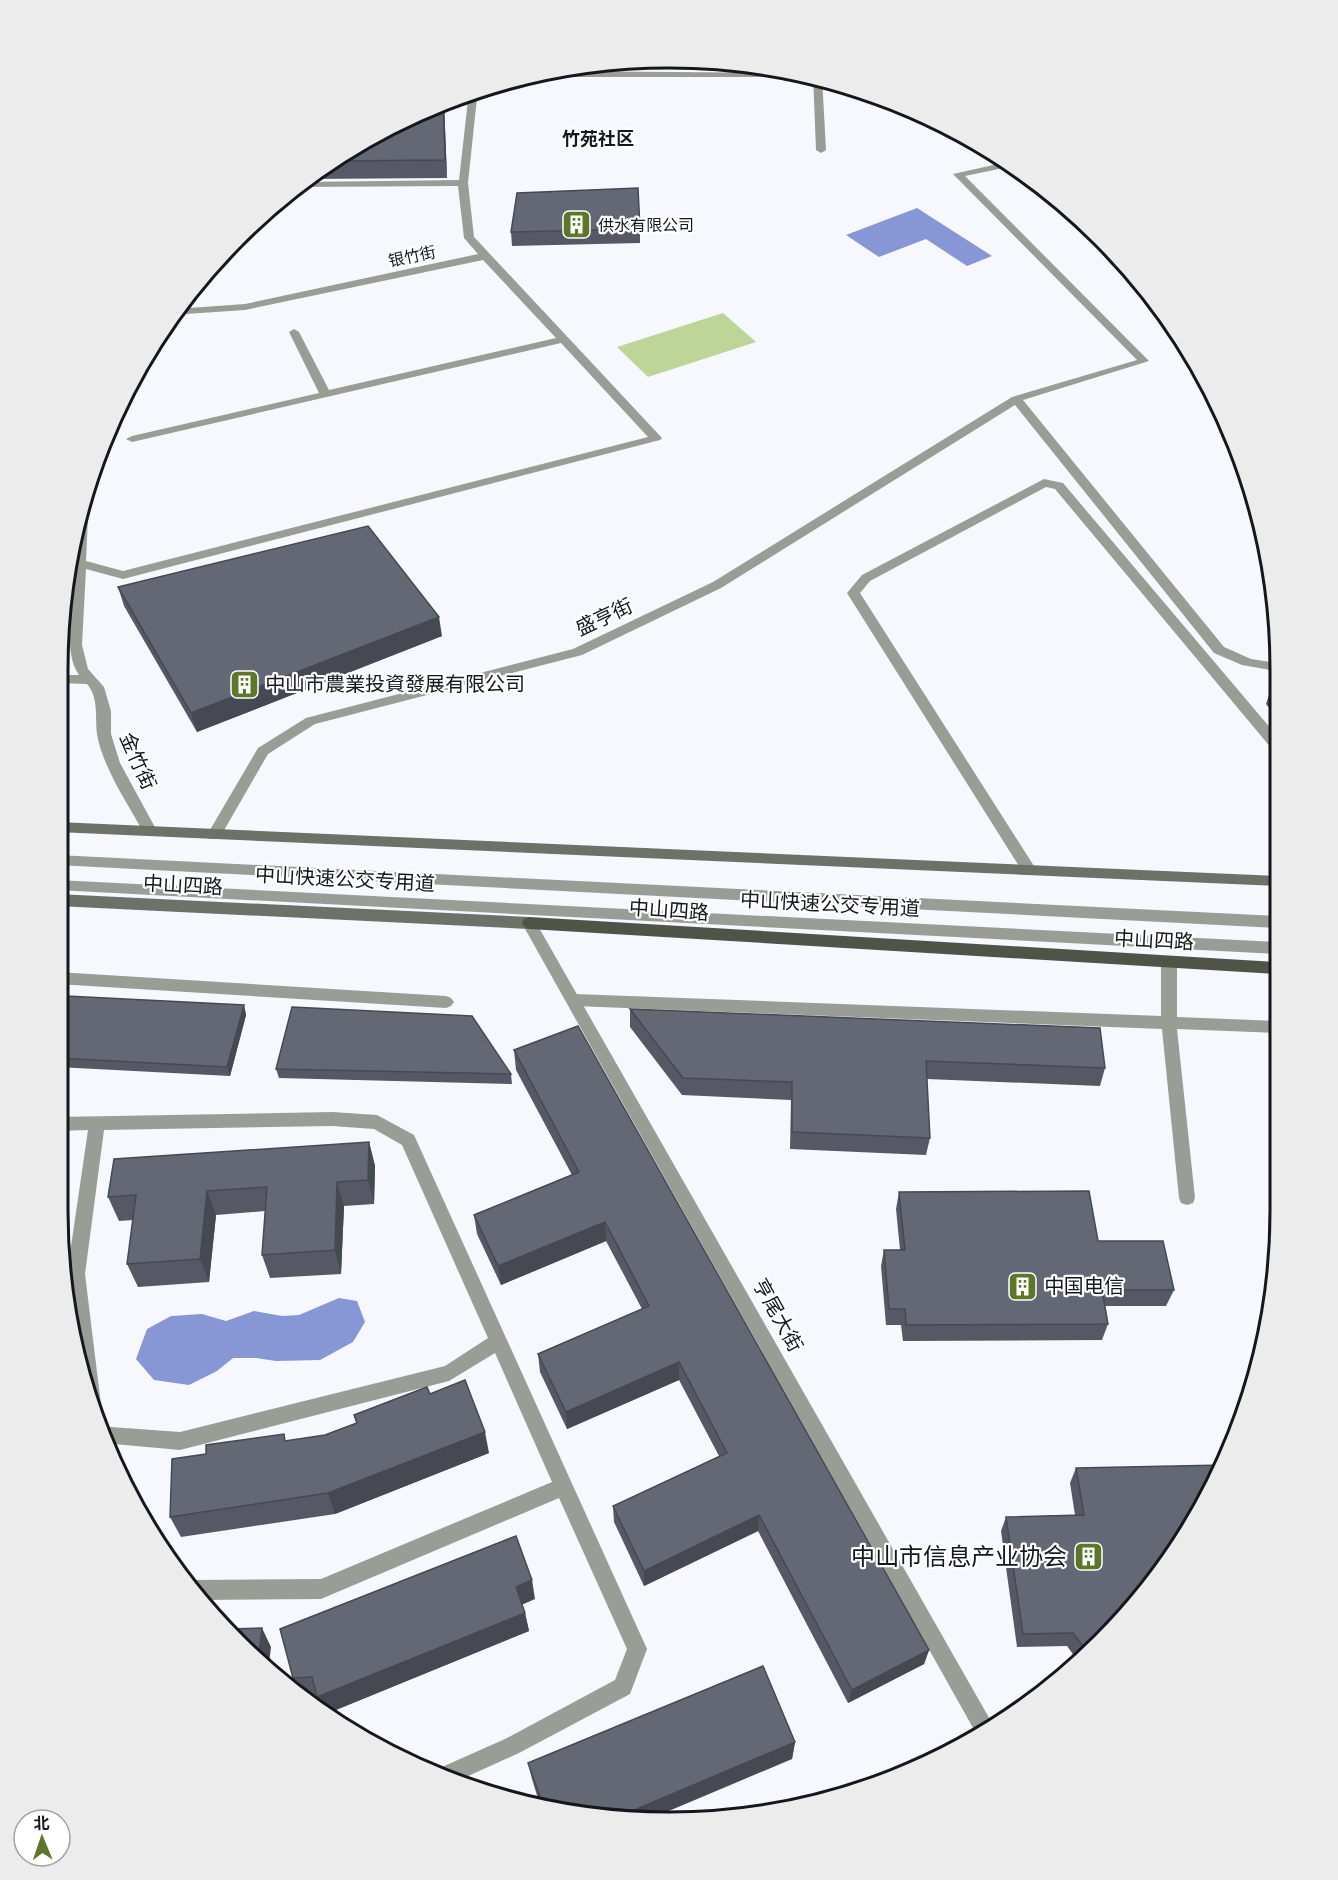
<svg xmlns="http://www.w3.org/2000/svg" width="1338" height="1880" viewBox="0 0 1338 1880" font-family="'Sofia Sans Condensed','Noto Sans SC',sans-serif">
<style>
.green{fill:#bdd596}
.water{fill:#8797d5}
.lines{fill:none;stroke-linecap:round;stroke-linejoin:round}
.service{fill:#9a9c96;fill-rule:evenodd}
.minor{fill:#9a9c96;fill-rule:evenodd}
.tertiary{fill:#9a9c96;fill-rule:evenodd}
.secondary{fill:#6e7168;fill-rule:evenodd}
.primary{fill:#4f5348;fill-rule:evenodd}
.wall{fill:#565965}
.shaded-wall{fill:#464952}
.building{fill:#646875;stroke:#464952;stroke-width:1.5}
.labels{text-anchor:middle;stroke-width:4.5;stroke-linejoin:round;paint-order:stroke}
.far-poi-label{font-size:16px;fill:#15171c;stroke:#fff;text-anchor:start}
.far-street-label{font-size:16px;fill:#15171c;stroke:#fff}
.far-quarter-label{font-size:18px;font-weight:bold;fill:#15171c;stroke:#fff}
.street-label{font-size:20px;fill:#15171c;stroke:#fff}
.poi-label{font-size:20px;fill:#15171c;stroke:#fff;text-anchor:start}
.near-poi-label{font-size:24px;fill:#15171c;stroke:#fff;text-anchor:end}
.rim{fill:none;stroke:#15171c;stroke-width:3}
</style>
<rect width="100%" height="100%" fill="#f6f8fe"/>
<path class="green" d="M723,313L756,342L648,377L617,347Z"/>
<g class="water">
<path d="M917,208L992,256L967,266L926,239L879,257L846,235Z"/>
<path d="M339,1298L357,1301L365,1322L353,1342L320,1360L276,1361L256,1358H233L217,1371L189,1385L154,1380L136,1359L147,1329L171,1316L202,1314L226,1321L254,1311L282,1316L299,1315Z"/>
</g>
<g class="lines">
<g class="service">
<path d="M57,855L1278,916V928L57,865Z"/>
<path d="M57,880L1278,942V954L57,890Z"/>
</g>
<g class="minor">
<path d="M813,75L822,77L826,150L821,153L816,150Z"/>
<path d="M478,88L468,183L474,237L662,438L660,440L123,579L86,569L82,645L88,669L104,687L111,711V734L120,763L157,831L150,836L145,835C129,806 102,766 97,734C95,717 99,698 87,684L57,683V675H79C62,652 72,595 73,566H67L68,558L74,559L76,524L84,492L89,495L86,561L123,571L648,437L561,343L132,442L126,439L132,436L319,393L289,332L294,329L299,332L329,390L556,338L483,260L245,310L171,315L175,309L245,304L478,254L464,238L458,186L296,187L303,182L459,180L469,91Z"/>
<path d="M1007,162L1013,166L965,176L1149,361L1023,400L1224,647L1251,659L1276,663V671L1242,665L1214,653L1015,405L721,588L582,655L315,724L268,754L219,839H209L207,835L258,748L306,718L573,649L713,582L1012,397L1137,360L953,174Z"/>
<path d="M1044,479L1063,483L1277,736V751L1272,749L1055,489L1046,487L870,581L860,593L1034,866L1036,870L1029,875L1024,874L847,593L862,575Z"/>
<path d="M1169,956L1174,958L1177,962V1017L1278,1021V1033L1177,1029L1195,1198L1193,1203L1187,1205L1181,1203L1179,1198L1162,1029L575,1006L570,1004L567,1000L570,996L575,994L1161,1016V962L1164,958Z"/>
<path d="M57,972L446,996L451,998L454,1002L451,1006L446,1008L57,984Z"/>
<path d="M332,1112L377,1115L414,1135L647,1649L630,1694L519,1753L455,1782L431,1775L433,1771L505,1739L615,1680L627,1649L559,1498L321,1599L203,1600L188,1583L194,1580L321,1579L552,1482L495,1353L449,1381L180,1450L103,1443L97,1426L180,1432L445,1366L488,1338L402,1145L374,1129L332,1126L104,1130L85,1274L102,1413L99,1419L95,1421L79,1373L67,1274L88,1130L57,1131V1117Z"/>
</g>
<g class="tertiary">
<path d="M550,71L799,73L822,77H540L536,75Z"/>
<path d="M529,917L534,919L992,1723L977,1735L524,927L522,923L524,919Z"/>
</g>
<g class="secondary">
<path d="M57,822L1277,876L1278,886L57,832Z"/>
<path d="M57,894L529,917L534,919L536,923L534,927L529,929L57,906Z"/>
</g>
<path class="primary" d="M529,917L1278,962V974L529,929L524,927L522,923L524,919Z"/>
</g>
<g class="wall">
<path d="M589,62H611V67L572,66Z"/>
<path d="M444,102L447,178L307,179L363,139Z"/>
<path d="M640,229V243L512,246L511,232Z"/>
<path d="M118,587L442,636L197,732L124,606Z"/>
<path d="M1275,677H1276V716L1266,704Z"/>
<path d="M244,1005L246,1015L230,1076L57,1067V1021Z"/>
<path d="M630,1009L1105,1068L1100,1086L927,1079L930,1138L926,1155L790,1149L791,1100L682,1095L630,1027Z"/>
<path d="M514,1050L929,1650L924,1664L848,1703L758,1531L644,1586L614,1522L613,1506L719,1456L679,1380L567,1429L540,1372L538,1354L642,1309L606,1241L501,1285L477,1234L474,1215L572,1175L516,1070Z"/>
<path d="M276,1069L511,1074L512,1084L279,1078Z"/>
<path d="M369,1142L375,1166L374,1204L344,1206L341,1274L270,1278L262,1255L265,1211L216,1215L209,1282L138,1287L127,1264L133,1220L119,1221L108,1197Z"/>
<path d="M899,1192L1098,1241L1174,1290L1166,1306H1105L1108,1324L1102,1340L903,1341L901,1325H886L881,1266L884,1250H900L896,1209Z"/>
<path d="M430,1394L489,1453L335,1514L181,1537L170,1517L206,1454L325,1435Z"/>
<path d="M1076,1468L1155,1583L1080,1664L1067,1646L1017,1647L1001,1531L1006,1517L1075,1515L1070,1483Z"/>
<path d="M535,1599L522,1604L525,1613L529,1631L326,1714L317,1695L302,1696L293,1678Z"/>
<path d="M795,1742L792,1759L589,1818L540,1805L532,1779L528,1763Z"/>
</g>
<g class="shaded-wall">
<path d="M444,102L447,178L445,160L443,103Z"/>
<path d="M439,617L442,636L197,732L191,713Z"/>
<path d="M244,1005L246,1015L230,1076L227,1067Z"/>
<path d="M369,1142L375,1166L374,1204L368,1180Z"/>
<path d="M57,1148L68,1171L58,1218L57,1211Z"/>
<path d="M337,1182L344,1206L341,1274L335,1250Z"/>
<path d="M207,1191L216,1215L209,1282L200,1259Z"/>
<path d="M605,1222L606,1241L501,1285L498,1266Z"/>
<path d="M679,1362V1380L567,1429L566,1412Z"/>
<path d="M485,1432L489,1453L335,1514L328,1493Z"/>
<path d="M759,1515L758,1531L644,1586V1571Z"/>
<path d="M532,1580L535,1599L519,1606L516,1587Z"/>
<path d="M525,1613L529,1631L326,1714L317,1697Z"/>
<path d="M262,1628L271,1647L268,1673L258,1662Z"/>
<path d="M929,1650L924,1664L848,1703L852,1690Z"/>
<path d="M795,1742L792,1759L645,1821L613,1819Z"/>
</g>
<g class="building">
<path d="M443,103L445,160L332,161L363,139Z"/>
<path d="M638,188L640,229L511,232L517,193Z"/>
<path d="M368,526L439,617L191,713L118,587Z"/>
<path d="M66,996L244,1005L227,1067L57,1058V1021Z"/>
<path d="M292,1007L472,1016L511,1074L276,1069Z"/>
<path d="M630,1009L1100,1028L1105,1068L926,1061L930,1138L792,1132V1082L683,1078Z"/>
<path d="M578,1026L929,1650L852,1690L759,1515L644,1571L613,1506L727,1453L679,1362L566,1412L538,1354L649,1306L605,1222L498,1266L474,1215L579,1172L514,1050Z"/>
<path d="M369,1142L368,1180L337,1182L335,1250L262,1255L267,1187L207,1191L200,1259L127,1264L136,1195L108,1197L114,1159Z"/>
<path d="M1089,1191L1098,1241H1163L1174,1290H1102L1108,1324L906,1325L905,1309H889L884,1250H905L899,1192Z"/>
<path d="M465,1380L485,1432L328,1493L170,1517L172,1459L206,1454V1445L284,1434L285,1441L325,1435L357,1423L354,1415L427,1387L430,1394Z"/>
<path d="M1224,1465L1218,1481L1155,1583L1089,1654L1073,1633L1023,1634L1006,1517L1084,1515L1076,1468Z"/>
<path d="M516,1536L532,1580L516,1587L525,1613L317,1697L312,1677L293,1678L280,1629Z"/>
<path d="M262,1628L258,1662L229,1629Z"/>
<path d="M763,1666L795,1742L613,1819L589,1818L543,1805L528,1763Z"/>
</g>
<defs>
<symbol id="building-square" viewBox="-11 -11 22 22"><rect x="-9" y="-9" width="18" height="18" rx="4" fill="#5d7629" stroke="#fff"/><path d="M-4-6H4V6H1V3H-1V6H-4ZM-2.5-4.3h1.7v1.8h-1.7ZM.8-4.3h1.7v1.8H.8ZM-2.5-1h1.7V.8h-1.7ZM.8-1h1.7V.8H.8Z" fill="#fff"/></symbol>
</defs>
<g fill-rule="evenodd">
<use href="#building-square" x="560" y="208" width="33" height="33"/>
<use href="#building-square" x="228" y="668" width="33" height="33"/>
<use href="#building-square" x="1006" y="1270" width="33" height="33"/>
<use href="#building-square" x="1072" y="1540" width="33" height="33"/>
</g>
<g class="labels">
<g class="far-poi-label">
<text x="598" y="231">供水有限公司</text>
</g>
<g class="far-street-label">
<text transform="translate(412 256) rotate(-12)" y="6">银竹街</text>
</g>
<g class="far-quarter-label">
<text x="598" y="145">竹苑社区</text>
</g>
<g class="street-label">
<text transform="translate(604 617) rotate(-25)" y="7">盛亨街</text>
<text transform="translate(138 761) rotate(66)" y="7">金竹街</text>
<text transform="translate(345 879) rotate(3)" y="7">中山快速公交专用道</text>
<text transform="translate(183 885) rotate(3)" y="7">中山四路</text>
<text transform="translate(830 904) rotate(3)" y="7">中山快速公交专用道</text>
<text transform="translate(669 910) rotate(4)" y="7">中山四路</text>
<text transform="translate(1154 940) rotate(3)" y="7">中山四路</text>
<text transform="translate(778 1315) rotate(61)" y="7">亨尾大街</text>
</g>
<g class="poi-label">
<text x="265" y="691">中山市農業投資發展有限公司</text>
<text x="1044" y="1293">中国电信</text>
</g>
<g class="near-poi-label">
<text x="1067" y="1565">中山市信息产业协会</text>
</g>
</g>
<path d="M0 0H1338V1880H0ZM669 68H669A601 601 0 0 1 1270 669V1211A601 601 0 0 1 669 1812H669A601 601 0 0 1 68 1211V669A601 601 0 0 1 669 68Z" fill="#ececed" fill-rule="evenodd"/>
<path class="rim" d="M669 68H669A601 601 0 0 1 1270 669V1211A601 601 0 0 1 669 1812H669A601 601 0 0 1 68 1211V669A601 601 0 0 1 669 68Z"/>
<g transform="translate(42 1838) rotate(358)"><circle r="28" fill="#ffffff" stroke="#a1a2a4" stroke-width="1.5"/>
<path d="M0-4.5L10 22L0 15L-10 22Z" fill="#5d7629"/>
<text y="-9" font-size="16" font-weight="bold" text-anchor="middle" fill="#15171c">北</text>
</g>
</svg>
